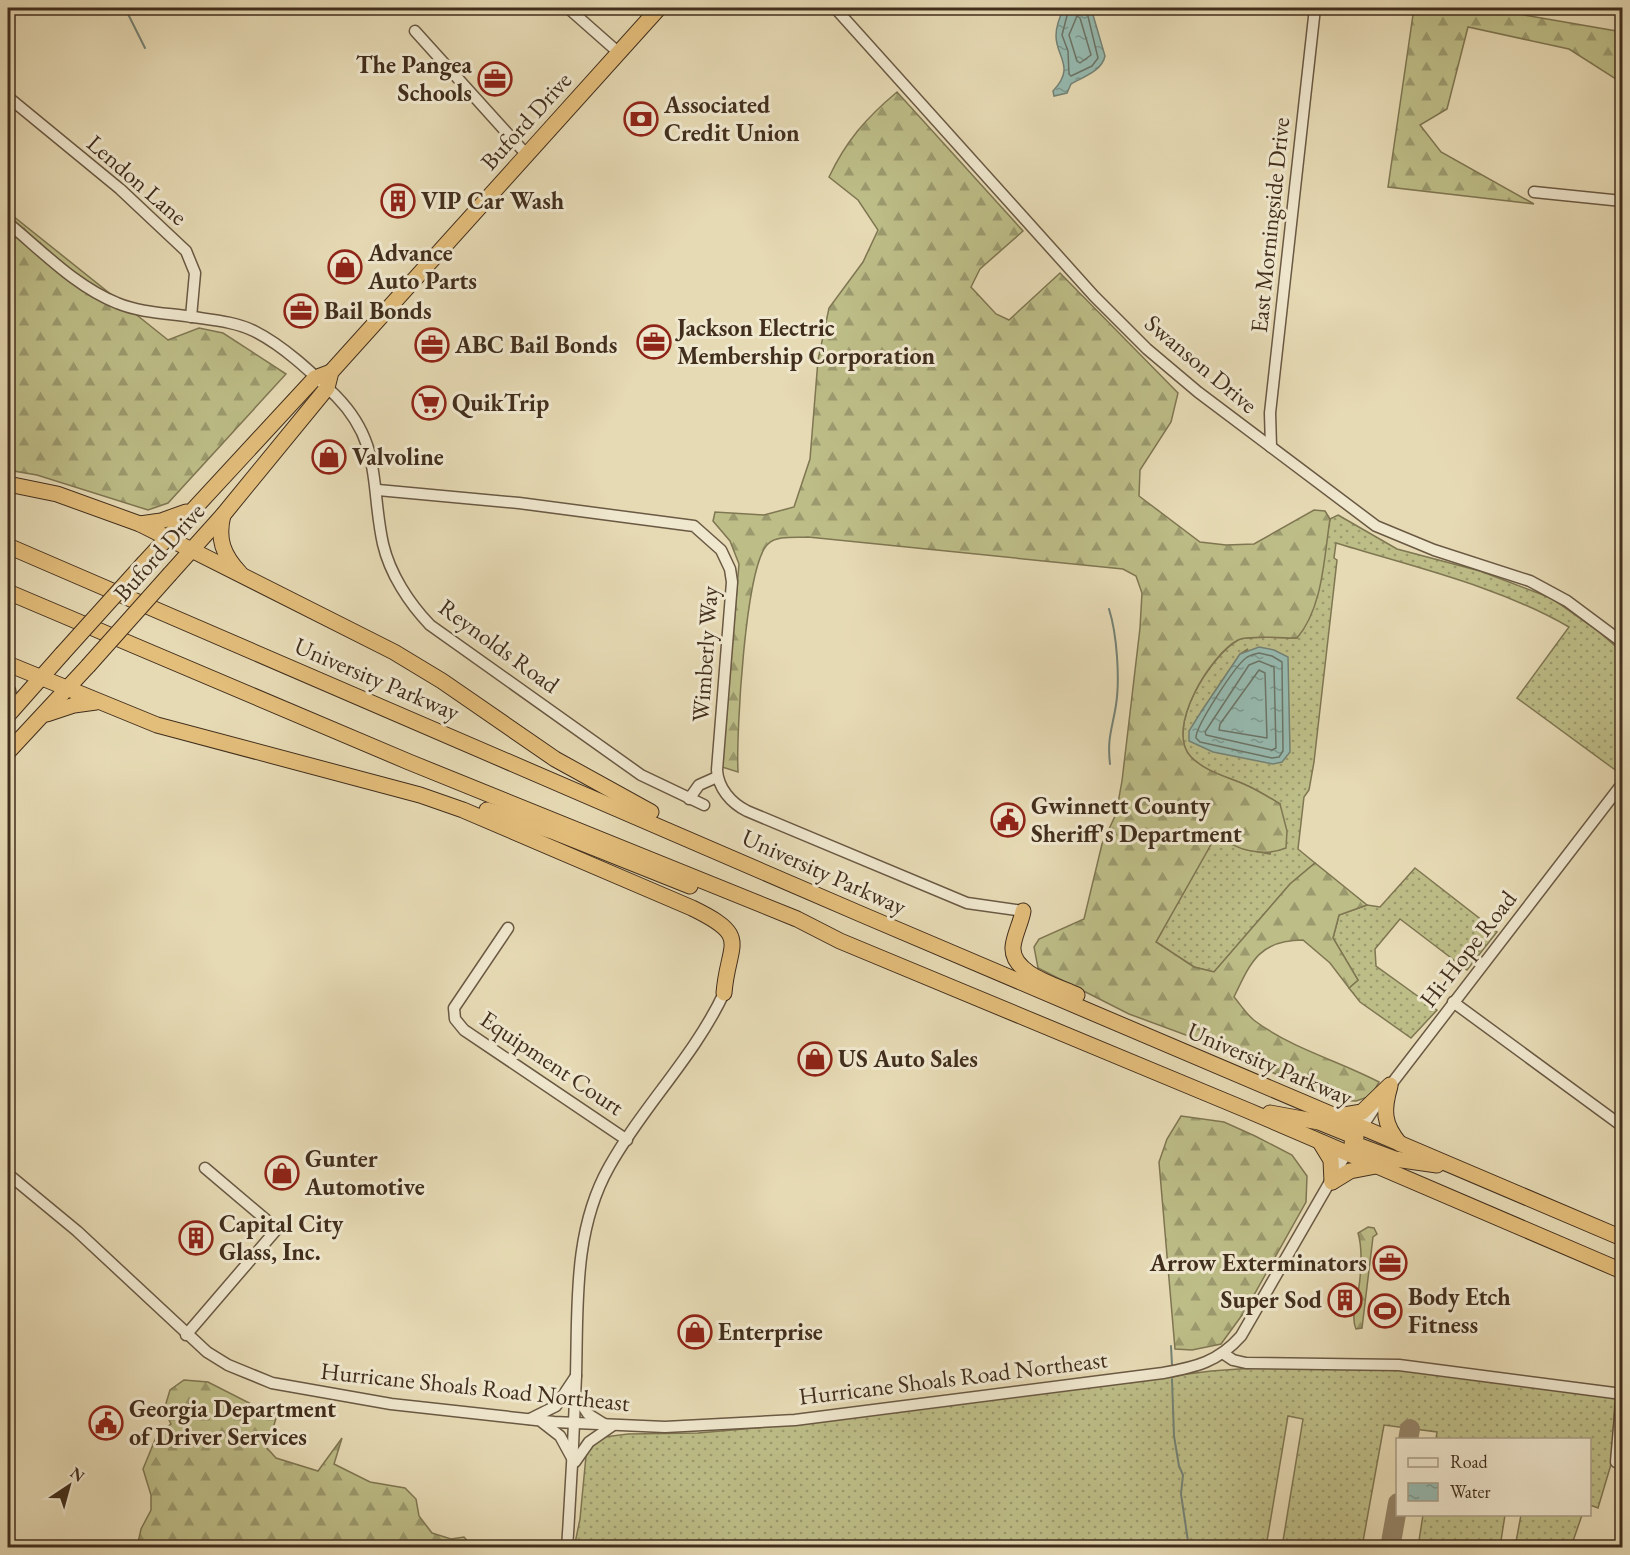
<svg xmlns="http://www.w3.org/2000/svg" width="1630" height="1555" viewBox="0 0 1630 1555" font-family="'EB Garamond',serif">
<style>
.grass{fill:url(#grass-dots);stroke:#7f7652;stroke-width:1.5;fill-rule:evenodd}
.forest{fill:url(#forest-firs);stroke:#7f7652;stroke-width:1.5}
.water{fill:url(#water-ripples);stroke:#748275;stroke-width:1.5}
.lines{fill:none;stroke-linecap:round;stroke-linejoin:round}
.shore{stroke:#6c7466;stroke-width:1.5}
.stream{stroke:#748275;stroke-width:2}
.taxiway{stroke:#948468;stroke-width:20}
.minor-casing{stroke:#6a5943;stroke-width:13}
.highway-casing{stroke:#412e1d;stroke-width:17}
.minor{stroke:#efe7ce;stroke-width:10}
.highway{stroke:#e3bd7a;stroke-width:15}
.highway-bridge-casing{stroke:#412e1d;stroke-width:17;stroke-linecap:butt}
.highway-bridge{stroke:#e3bd7a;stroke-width:15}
.labels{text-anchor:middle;stroke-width:6;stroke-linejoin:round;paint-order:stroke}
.poi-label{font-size:24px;font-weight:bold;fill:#412e1d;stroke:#efe7ce;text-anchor:start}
.street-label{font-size:24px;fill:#412e1d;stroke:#efe7ce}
</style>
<defs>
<pattern id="grass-dots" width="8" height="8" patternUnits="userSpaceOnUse" patternTransform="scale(1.5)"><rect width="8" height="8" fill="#bdbd87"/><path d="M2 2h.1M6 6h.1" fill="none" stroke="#9b9a6e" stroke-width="1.8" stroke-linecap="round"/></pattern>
<pattern id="forest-firs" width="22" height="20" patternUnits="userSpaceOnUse" patternTransform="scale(1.5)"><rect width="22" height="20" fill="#bdbd87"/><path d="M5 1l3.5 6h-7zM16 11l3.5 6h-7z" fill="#9b9a6e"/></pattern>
<pattern id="water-ripples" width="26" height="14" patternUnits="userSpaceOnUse" patternTransform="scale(1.5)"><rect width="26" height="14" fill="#96bab0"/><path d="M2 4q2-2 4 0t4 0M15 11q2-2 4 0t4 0" fill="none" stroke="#7c988f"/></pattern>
</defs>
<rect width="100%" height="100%" fill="#e6dab4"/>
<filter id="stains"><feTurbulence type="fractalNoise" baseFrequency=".00333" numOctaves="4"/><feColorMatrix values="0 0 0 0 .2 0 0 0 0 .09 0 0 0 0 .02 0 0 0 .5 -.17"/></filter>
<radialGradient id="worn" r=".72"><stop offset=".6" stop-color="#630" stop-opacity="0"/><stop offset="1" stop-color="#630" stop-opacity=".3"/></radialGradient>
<g class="grass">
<path d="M1338,515L1397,549L1480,571L1551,598L1598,631L1622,652V766L1618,772L1517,698L1569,627C1498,586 1414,567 1336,543L1334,558L1337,560L1314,762L1309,790L1304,797L1298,849L1315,863L1290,884L1214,972L1194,967L1156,942L1217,833L1244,849L1270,854L1280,804C1270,798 1259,791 1248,786C1229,777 1207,773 1191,757C1164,729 1211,655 1238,640C1246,635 1285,638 1297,638L1318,589L1330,519ZM1248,649L1201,712L1240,654Z"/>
<path d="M1415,868L1497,932L1467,970L1400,919L1375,949L1376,966L1437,1010L1411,1038L1360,1002L1349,988L1358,980L1333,938L1339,915L1367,905L1380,907Z"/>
<path d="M1254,1368L1414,1370L1615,1398L1612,1461L1598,1508L1590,1505V1440L1436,1439L1437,1432L1384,1425L1362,1547H1282L1303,1419L1288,1416L1266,1547L574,1548L580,1519L586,1456L592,1445L604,1437L628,1434L698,1433L800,1424L1211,1371Z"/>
<path d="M1423,1515H1505L1500,1547H1418Z"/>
<path d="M1521,1515V1514L1582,1515L1571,1547H1515Z"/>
</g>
<g class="forest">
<path d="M1414,8H1484L1622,32V83L1569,49L1468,27L1447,109L1420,125L1441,152L1534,204L1388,187Z"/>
<path d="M897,92L1023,231L980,269L971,287L996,314L1009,320L1060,273L1178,393L1171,422L1140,470L1139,496L1200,542L1226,545L1254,544L1314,510L1325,511L1330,519C1324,557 1323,608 1297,638C1284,638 1247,635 1238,640C1211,654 1164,729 1191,757C1207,773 1229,777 1248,786C1259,791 1270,798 1280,804L1287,831L1286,848C1264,857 1235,851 1217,834L1156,942L1194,967L1214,972L1290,884L1315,863L1367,905L1339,915L1333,938L1358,980L1349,988L1330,963L1303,940C1260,940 1251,961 1234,997C1240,1004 1247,1015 1255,1021C1293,1049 1339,1061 1379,1082L1371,1096L1356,1101L1332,1100L1213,1045L1129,1014L1038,968L1034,947L1039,939L1084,919L1102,844L1116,814L1122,781L1140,628L1142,593L1136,576L1123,569L808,537C796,538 777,535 768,544C745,565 736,736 738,772L722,767L739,564L730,541L713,521L715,512L764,515L794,507L810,459L818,360L829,308L863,262L878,230L858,200L829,177C846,141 866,118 897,92Z"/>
<path d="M8,212L168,340L199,328L223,333L286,374L168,503L148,510L37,475L8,470Z"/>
<path d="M1181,1116L1224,1122L1255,1136L1292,1155L1307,1176L1306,1202L1245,1311L1221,1344L1192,1350L1175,1349L1159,1162L1167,1139Z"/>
<path d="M1368,1227L1374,1228L1377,1234L1373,1237L1362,1328L1356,1329C1351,1318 1356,1304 1358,1293C1361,1276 1363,1249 1358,1233Z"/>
<path d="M184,1380L208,1382L255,1406H267L277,1415L267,1448L276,1458L318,1471L342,1438L334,1464L370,1482L405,1488L416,1499L419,1516L432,1533L451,1539L464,1537L473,1547H137L141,1529L151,1510V1495L143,1469L157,1435L171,1424L164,1410L170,1390Z"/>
</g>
<g class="water">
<path d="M1064,8H1091L1105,56C1102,71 1083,77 1071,84L1067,93L1054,96L1053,91C1076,67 1056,57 1056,36C1056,26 1060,16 1064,8Z"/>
<path d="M1259,647L1274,650L1288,657L1290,752L1282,762L1273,764L1213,752L1189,741V731L1201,712L1240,654Z"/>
</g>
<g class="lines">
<g class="shore">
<path d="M1069,8L1062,35L1068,51L1069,74L1071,76L1092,66L1098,58L1086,8"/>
<path d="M1077,16L1080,18L1091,55L1080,63L1077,61L1069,35Z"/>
<path d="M1259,653L1272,656L1282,662L1283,751L1279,757L1272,758L1200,742L1196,738C1195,727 1235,666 1246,658C1249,655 1255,654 1259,653Z"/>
<path d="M1259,661L1274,667L1276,748L1272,750L1206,735L1205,732L1249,665Z"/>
<path d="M1259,670L1265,673L1267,738L1219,730L1220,724Z"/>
</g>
<g class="stream">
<path d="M125,8L145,48"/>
<path d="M1109,609C1117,634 1120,679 1116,705C1112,730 1107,738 1110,764"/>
<path d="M1171,1346L1172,1365"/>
<path d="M1172,1379L1174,1436L1179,1466L1183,1475L1181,1494L1189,1548"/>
</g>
<g class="taxiway">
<path d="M1408,1440L1410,1429"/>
<path d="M1390,1548L1398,1503"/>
</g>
<defs>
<g id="minor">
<path d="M568,8L619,53"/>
<path d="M835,8L1094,296L1147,349L1198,392L1376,526L1434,550L1530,581L1567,601L1622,642"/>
<path d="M415,31L527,155"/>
<path d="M8,97L120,189L186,251L195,273L191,317"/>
<path d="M1534,192L1622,201"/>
<path d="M8,223C41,250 76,287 117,303C141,313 167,313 193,317C213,320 236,322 254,331C284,346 312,373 336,396C383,444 370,485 383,544C390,574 409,603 430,625L641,775L704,805"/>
<path d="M1271,447L1270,413L1315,8"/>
<path d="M378,490L519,503L694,526L721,550L730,569L732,582L717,770C718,788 731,803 747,811L967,903L1023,911"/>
<path d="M689,799L699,785L717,777"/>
<path d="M508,928L454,1008L455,1019L464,1030L627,1140"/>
<path d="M1453,1002L1622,1126"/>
<path d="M1386,1091L1622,784"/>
<path d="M1358,1133L1377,1104"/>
<path d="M8,1174L77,1231L207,1352L228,1365L272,1383L391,1404L554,1422L665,1427L795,1420L1163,1373C1196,1367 1218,1362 1241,1336L1350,1147"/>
<path d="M186,1335L277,1229L205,1168"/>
<path d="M1224,1354L1233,1360L1246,1363L1399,1365L1622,1394"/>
<path d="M576,1396L588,1414L604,1424"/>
<path d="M530,1419L556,1406L576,1376"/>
<path d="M542,1422L560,1436L572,1458"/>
<path d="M575,1462L589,1442L612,1426"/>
<path d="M1616,1462L1622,1393"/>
<path d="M567,1548C571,1490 574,1433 576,1375C578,1305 573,1231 609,1167C643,1106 694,1057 724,993"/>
</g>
<g id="highway">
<path d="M8,484L57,494L140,524L394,652L442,681L555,759L651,812"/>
<path d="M223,515C217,539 223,555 240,573"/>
<path d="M140,524L161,521L186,512"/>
<path d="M8,546L863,915L1622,1238"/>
<path d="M144,563L315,378L331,372"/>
<path d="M170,574L223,515L327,388L331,372L659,8"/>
<path d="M8,592L409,762L797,919L840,941L1249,1111L1622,1271"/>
<path d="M8,664L157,725L420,795L463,810L692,908C752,937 728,942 724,993"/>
<path d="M8,691V704"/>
<path d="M47,714L74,705L96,702"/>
<path d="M8,715L62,654"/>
<path d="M8,752L88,666"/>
<path d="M487,810L552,831L690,886"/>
<path d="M1023,911C1021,923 1014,935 1013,947C1011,974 1058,986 1077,995"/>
<path d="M1390,1086C1383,1110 1383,1124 1400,1144"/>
<path d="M1270,1113L1319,1122L1356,1137"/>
<path d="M1338,1116L1362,1112L1390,1085"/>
<path d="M1320,1142L1331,1160L1332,1182"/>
<path d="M1352,1143L1395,1159L1437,1165"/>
<path d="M1332,1182L1350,1171L1376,1166"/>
</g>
</defs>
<use href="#minor" class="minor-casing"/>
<use href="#highway" class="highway-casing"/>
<use href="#minor" class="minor"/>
<use href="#highway" class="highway"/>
<defs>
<g id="highway-bridge">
<path d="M62,654L144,563"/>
<path d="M88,666L170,574"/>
</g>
</defs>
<use href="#highway-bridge" class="highway-bridge-casing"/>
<use href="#highway-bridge" class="highway-bridge"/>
</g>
<defs>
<symbol id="office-ring" viewBox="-11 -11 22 22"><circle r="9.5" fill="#efe7ce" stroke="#8f2418" stroke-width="1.5"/><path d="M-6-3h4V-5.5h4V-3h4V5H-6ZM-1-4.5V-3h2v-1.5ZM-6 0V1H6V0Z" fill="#8f2418"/></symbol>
<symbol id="bank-ring" viewBox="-11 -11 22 22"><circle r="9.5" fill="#efe7ce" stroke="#8f2418" stroke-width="1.5"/><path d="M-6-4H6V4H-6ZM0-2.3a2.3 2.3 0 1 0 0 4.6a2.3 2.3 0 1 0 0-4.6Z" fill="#8f2418"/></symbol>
<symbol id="building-ring" viewBox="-11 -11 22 22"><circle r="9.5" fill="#efe7ce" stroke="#8f2418" stroke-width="1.5"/><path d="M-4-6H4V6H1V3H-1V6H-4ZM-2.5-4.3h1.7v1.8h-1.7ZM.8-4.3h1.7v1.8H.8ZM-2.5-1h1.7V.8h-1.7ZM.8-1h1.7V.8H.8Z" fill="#8f2418"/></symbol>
<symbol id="shop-ring" viewBox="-11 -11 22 22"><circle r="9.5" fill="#efe7ce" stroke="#8f2418" stroke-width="1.5"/><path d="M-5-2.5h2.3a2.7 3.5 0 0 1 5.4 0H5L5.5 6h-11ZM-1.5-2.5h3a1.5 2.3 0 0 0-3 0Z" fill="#8f2418"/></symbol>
<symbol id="supermarket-ring" viewBox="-11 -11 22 22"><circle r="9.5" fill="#efe7ce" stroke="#8f2418" stroke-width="1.5"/><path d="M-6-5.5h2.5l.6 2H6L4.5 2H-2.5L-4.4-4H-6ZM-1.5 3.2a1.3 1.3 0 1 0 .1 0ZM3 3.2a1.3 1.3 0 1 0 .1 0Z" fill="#8f2418"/></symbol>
<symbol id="civic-ring" viewBox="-11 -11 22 22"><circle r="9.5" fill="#efe7ce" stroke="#8f2418" stroke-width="1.5"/><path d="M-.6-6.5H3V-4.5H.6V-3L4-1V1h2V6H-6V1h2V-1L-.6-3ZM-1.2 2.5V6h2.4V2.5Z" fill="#8f2418"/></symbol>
<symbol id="stadium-ring" viewBox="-11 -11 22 22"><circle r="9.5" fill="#efe7ce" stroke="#8f2418" stroke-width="1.5"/><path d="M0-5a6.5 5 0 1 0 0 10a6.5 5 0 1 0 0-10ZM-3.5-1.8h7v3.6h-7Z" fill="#8f2418"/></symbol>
</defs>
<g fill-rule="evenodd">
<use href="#office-ring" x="476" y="60" width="38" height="38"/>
<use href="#bank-ring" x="622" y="100" width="38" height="38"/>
<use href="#building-ring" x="379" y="182" width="38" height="38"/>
<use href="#shop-ring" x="326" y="248" width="38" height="38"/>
<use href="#office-ring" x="282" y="292" width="38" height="38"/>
<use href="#office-ring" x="635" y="323" width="38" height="38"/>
<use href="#office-ring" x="413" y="326" width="38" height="38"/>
<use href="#supermarket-ring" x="410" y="384" width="38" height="38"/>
<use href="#shop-ring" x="310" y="438" width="38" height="38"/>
<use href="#civic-ring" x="989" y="801" width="38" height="38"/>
<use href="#shop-ring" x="796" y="1040" width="38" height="38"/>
<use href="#shop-ring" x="263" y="1154" width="38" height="38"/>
<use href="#building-ring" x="177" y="1219" width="38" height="38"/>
<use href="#office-ring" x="1371" y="1244" width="38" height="38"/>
<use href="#building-ring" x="1326" y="1281" width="38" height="38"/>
<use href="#stadium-ring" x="1366" y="1292" width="38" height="38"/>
<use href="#shop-ring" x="676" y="1313" width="38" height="38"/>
<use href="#civic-ring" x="87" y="1404" width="38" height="38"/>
</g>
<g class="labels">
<g class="poi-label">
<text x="472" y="73" text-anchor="end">The Pangea<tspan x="472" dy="28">Schools</tspan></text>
<text x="664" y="113">Associated<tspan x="664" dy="28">Credit Union</tspan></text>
<text x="421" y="209">VIP Car Wash</text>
<text x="368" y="261">Advance<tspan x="368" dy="28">Auto Parts</tspan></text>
<text x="324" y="319">Bail Bonds</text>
<text x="677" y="336">Jackson Electric<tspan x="677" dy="28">Membership Corporation</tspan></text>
<text x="455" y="353">ABC Bail Bonds</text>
<text x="452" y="411">QuikTrip</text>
<text x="352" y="465">Valvoline</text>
<text x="1031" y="814">Gwinnett County<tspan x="1031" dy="28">Sheriff's Department</tspan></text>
<text x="838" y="1067">US Auto Sales</text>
<text x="305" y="1167">Gunter<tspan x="305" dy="28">Automotive</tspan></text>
<text x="219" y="1232">Capital City<tspan x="219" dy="28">Glass, Inc.</tspan></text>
<text x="1367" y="1271" text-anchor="end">Arrow Exterminators</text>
<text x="1408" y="1305">Body Etch<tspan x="1408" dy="28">Fitness</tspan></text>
<text x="1322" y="1308" text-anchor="end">Super Sod</text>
<text x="718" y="1340">Enterprise</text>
<text x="129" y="1417">Georgia Department<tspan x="129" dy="28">of Driver Services</tspan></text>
</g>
<g class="street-label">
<text transform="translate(526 121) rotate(-48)" y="8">Buford Drive</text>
<text transform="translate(137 180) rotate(41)" y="8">Lendon Lane</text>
<text transform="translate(1270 225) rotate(-84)" y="8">East Morningside Drive</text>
<text transform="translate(1201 364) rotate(40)" y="8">Swanson Drive</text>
<text transform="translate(159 552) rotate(-48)" y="8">Buford Drive</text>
<text transform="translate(499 646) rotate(36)" y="8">Reynolds Road</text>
<text transform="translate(705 654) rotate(-86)" y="8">Wimberly Way</text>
<text transform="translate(377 679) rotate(23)" y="8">University Parkway</text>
<text transform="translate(824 872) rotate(24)" y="8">University Parkway</text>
<text transform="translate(1468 949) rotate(-52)" y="8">Hi-Hope Road</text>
<text transform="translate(552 1063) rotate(34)" y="8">Equipment Court</text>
<text transform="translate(1270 1064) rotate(23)" y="8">University Parkway</text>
<text transform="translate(953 1378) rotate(-7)" y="8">Hurricane Shoals Road Northeast</text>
<text transform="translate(475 1387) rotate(6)" y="8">Hurricane Shoals Road Northeast</text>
</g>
</g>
<rect width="1630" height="1555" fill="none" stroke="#e6dab4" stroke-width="30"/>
<rect x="9" y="9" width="1612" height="1537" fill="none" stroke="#412e1d" stroke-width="3"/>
<rect x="15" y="15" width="1600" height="1525" fill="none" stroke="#412e1d" stroke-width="1.5"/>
<rect x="1396" y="1438" width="195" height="78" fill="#efe7ce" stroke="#a99d87" stroke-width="1.5"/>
<rect x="1408" y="1458" width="30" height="9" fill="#efe7ce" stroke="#a99d87" stroke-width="1.5"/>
<text x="1450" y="1468" font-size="18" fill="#412e1d">Road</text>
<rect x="1408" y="1483" width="30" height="18" fill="url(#water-ripples)" stroke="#a99d87" stroke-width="1.5"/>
<text x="1450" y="1498" font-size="18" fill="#412e1d">Water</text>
<g transform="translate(69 1486) rotate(36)" stroke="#efe7ce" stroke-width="4.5" paint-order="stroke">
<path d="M0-4.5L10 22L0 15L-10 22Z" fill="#412e1d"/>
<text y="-9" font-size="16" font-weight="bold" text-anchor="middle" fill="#412e1d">N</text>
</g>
<rect width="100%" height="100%" filter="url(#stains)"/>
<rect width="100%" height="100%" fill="url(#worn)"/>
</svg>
